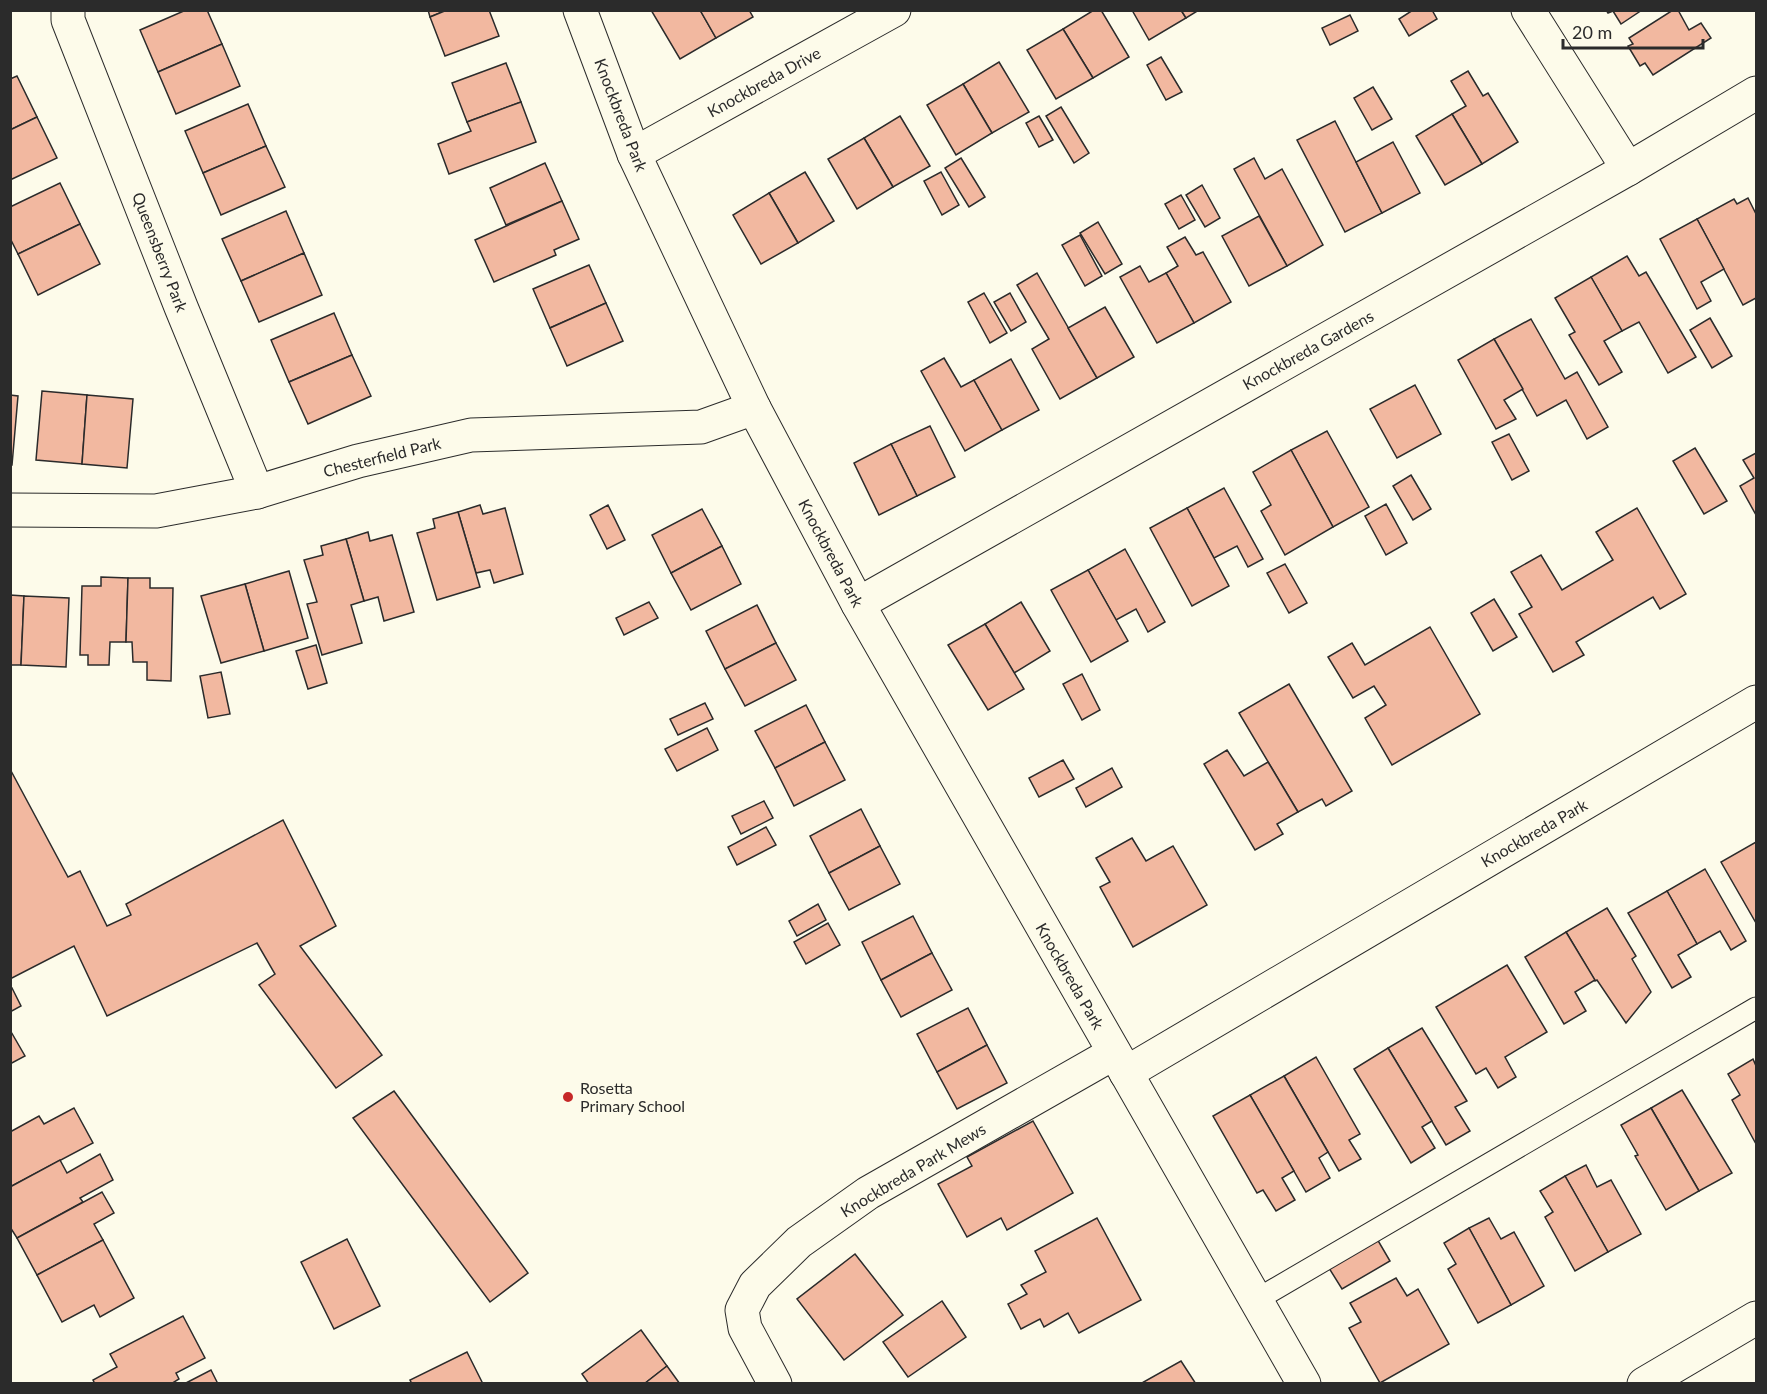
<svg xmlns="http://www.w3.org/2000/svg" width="1767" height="1394" viewBox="0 0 1767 1394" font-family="Lato,sans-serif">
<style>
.building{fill:#f2b8a0;stroke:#2b2b2b;stroke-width:1.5}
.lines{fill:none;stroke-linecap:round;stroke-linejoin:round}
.lane-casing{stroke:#2b2b2b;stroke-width:23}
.street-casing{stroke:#2b2b2b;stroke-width:35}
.primary-casing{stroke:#2b2b2b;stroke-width:35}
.lane{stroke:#fdfbea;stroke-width:21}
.street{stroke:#fdfbea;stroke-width:33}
.primary{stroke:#fdfbea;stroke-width:33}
.poi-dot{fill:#c62828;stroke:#fdfbea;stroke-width:2}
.labels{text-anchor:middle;stroke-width:4.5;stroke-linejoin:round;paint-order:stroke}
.street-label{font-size:16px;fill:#2b2b2b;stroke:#fdfbea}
.poi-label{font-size:16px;fill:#2b2b2b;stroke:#fdfbea;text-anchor:start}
</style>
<rect width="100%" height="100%" fill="#fdfbea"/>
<g class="building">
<path d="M186,10H207L222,44L158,72L140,30Z"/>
<path d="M428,10H447L430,17Z"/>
<path d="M447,10H489L499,36L445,56L430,17Z"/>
<path d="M651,10H700L716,38L680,59Z"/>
<path d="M700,10H749L753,17L716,38Z"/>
<path d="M1094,10H1101L1129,57L1093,78L1063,29Z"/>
<path d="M1132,10H1181L1186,18L1149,40Z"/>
<path d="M1181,10H1199L1186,18Z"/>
<path d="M1413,10H1432L1437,19L1409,36L1399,19Z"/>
<path d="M1606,10H1642L1621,24L1613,11L1608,13Z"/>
<path d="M1673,10H1678L1689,30L1701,23L1711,38L1653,75L1645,63L1640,66L1628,46L1633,44L1629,38Z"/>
<path d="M1350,15L1358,31L1330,45L1322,28Z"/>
<path d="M1063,29L1093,78L1056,99L1027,50Z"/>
<path d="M222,44L240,86L176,114L158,72Z"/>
<path d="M1161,57L1182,92L1166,100L1147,65Z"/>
<path d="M999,62L1029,112L992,133L963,84Z"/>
<path d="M506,63L521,102L467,122L452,83Z"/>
<path d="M1468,71L1483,96L1488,93L1518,142L1482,164L1452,114L1466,106L1451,81Z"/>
<path d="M17,76L37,117L10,130V79Z"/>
<path d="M963,84L992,133L956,155L927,105Z"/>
<path d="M1373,87L1392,119L1372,130L1354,98Z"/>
<path d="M521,102L536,142L449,174L438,144L471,131L467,122Z"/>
<path d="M248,104L266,146L203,173L185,131Z"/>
<path d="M1061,107L1089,153L1074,163L1046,116Z"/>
<path d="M1452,114L1482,164L1445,185L1416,136Z"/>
<path d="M900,116L930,166L893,187L864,138Z"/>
<path d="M1039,116L1053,140L1039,147L1026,123Z"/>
<path d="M37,117L57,158L10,180V130Z"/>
<path d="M1335,121L1382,213L1345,232L1297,140Z"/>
<path d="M864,138L893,187L857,209L828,159Z"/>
<path d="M1393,142L1420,193L1382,213L1356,162Z"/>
<path d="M266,146L285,187L221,215L203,173Z"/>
<path d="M961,158L985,197L969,207L945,168Z"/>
<path d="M1254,158L1265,179L1282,169L1323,245L1287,266L1234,169Z"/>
<path d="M545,163L562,201L506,225L490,188Z"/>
<path d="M805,172L834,221L798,243L769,193Z"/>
<path d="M941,172L959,205L942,215L924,181Z"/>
<path d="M60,183L80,224L18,254L10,238V207Z"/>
<path d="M1202,185L1220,218L1205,227L1186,195Z"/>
<path d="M769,193L798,243L761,264L733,215Z"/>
<path d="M1181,195L1195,220L1179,229L1165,204Z"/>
<path d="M1748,198L1756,214V298L1743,305L1697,219L1734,199L1737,204Z"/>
<path d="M562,201L579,239L554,250L556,255L494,282L475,240Z"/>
<path d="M286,211L304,253L241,281L222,239Z"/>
<path d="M1259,216L1287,266L1249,286L1222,236Z"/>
<path d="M1697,219L1724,269L1701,282L1711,301L1697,309L1660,239Z"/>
<path d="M1098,222L1122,264L1105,274L1080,233Z"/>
<path d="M80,224L100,264L38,295L18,254Z"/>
<path d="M1080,235L1102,276L1085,286L1062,245Z"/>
<path d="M1185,237L1196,255L1203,252L1231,302L1194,323L1166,273L1178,266L1167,247Z"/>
<path d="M304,253L322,295L259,322L241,281Z"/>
<path d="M1627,256L1639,276L1646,272L1696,357L1668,373L1639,322L1622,331L1591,277Z"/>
<path d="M589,265L606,303L550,328L533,289Z"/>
<path d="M1140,266L1149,282L1166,273L1194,323L1157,343L1120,277Z"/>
<path d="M1037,273L1097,378L1060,399L1032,349L1049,339L1017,285Z"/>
<path d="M1591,277L1622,331L1604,341L1622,372L1599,385L1569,335L1575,332L1555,298Z"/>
<path d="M984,293L1007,333L990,343L968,302Z"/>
<path d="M1010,293L1026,322L1011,331L994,302Z"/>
<path d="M606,303L623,341L567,366L550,328Z"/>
<path d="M1105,307L1134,357L1097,378L1068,328Z"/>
<path d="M334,313L352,355L289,382L271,340Z"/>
<path d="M1710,318L1732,356L1712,368L1690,330Z"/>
<path d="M1531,319L1565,379L1577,372L1608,427L1587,439L1566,400L1537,416L1494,339Z"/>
<path d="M1494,339L1523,389L1504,400L1516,419L1496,429L1458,360Z"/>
<path d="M352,355L371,396L308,424L289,382Z"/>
<path d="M944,358L961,387L974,380L1002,430L965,451L921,371Z"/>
<path d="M1011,359L1039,410L1002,430L974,380Z"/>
<path d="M1415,385L1441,434L1397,458L1370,409Z"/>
<path d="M42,391L87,395L82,464L36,460Z"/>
<path d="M10,395L18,396L12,465H10Z"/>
<path d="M87,395L133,399L127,468L82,464Z"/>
<path d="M930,426L955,477L917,496L891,444Z"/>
<path d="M1327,431L1369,507L1333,527L1291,450Z"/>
<path d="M1509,434L1529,471L1512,480L1492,442Z"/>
<path d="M891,444L917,496L879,515L854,463Z"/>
<path d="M1695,448L1727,501L1704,514L1673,461Z"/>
<path d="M1291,450L1333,527L1285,555L1261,511L1271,505L1253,472Z"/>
<path d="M1756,453V515L1740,486L1754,478L1743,460Z"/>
<path d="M1411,475L1431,509L1413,520L1393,486Z"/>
<path d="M1224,488L1263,559L1248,567L1237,546L1214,558L1187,508Z"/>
<path d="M1386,504L1407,543L1386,555L1365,516Z"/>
<path d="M480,505L483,514L505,508L523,574L494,583L490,570L476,573L458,512Z"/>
<path d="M608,505L625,540L607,549L590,515Z"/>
<path d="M1187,508L1229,586L1192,606L1150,528Z"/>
<path d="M1637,508L1686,594L1660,609L1653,597L1576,642L1584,655L1553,672L1519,614L1532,607L1511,572L1541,555L1562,590L1613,560L1596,532Z"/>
<path d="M702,509L722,546L671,573L652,535Z"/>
<path d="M458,512L480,587L437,600L417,533L435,528L433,519Z"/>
<path d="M368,532L370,541L392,535L414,612L384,621L378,597L364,601L346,539Z"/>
<path d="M346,539L364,601L351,605L362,643L322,655L307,604L317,602L304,560L323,555L321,546Z"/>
<path d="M722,546L741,584L691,610L671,573Z"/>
<path d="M1125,549L1165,622L1148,632L1136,609L1116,620L1088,570Z"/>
<path d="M1285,564L1307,603L1289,613L1267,573Z"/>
<path d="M1088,570L1128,641L1091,662L1051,590Z"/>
<path d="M289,571L308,638L264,651L245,584Z"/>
<path d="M101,577L128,578L126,642H110L109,665H88V655H80L82,586H101Z"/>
<path d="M128,578H150V588H173L171,681L147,680V662H133L132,642H126Z"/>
<path d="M245,584L264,651L221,663L201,596Z"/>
<path d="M10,595L24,596L21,665H10Z"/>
<path d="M24,596L69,598L66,667L21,665Z"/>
<path d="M1494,599L1517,637L1493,651L1471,613Z"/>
<path d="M649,602L658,618L624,635L616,618Z"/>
<path d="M1021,602L1050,651L1014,673L985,624Z"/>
<path d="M757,605L776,643L725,669L706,631Z"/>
<path d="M985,624L1024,689L988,710L948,645Z"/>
<path d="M1430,627L1480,714L1392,765L1365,718L1386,705L1374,686L1353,698L1328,657L1352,643L1365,665Z"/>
<path d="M776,643L796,680L745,706L725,669Z"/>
<path d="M316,645L327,683L308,689L296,651Z"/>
<path d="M221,672L230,714L208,718L200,676Z"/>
<path d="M1082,674L1100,710L1082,720L1063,684Z"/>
<path d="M1289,684L1352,791L1326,806L1322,799L1298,812L1239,713Z"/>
<path d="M705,703L713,719L678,735L670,719Z"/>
<path d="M806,705L825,742L775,768L755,731Z"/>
<path d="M707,728L718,750L677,771L665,749Z"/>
<path d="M825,742L845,780L794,806L775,768Z"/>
<path d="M1227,750L1244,776L1268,762L1298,812L1277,824L1283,834L1255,850L1204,764Z"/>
<path d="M1063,760L1074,779L1039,797L1029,778Z"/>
<path d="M1112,768L1122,787L1086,807L1076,788Z"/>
<path d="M10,769L68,877L80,871L107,926L131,915L126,904L283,820L336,926L300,946L382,1055L336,1088L259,985L275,974L257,943L107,1016L74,946L10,979Z"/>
<path d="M764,801L773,818L741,834L732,816Z"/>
<path d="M861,809L880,846L829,873L810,836Z"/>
<path d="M766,827L776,845L737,865L728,847Z"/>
<path d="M1132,838L1146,861L1173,846L1207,905L1133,947L1100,887L1110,882L1096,858Z"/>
<path d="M1756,842V923L1721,862Z"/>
<path d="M880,846L900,884L849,910L829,873Z"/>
<path d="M1705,869L1746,941L1731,950L1720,931L1697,944L1667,891Z"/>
<path d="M1667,891L1697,944L1678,955L1691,977L1672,988L1628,913Z"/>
<path d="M818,904L826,920L797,936L789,921Z"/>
<path d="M1607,908L1636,956L1632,959L1651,992L1626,1023L1597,980L1595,981L1566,932Z"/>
<path d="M913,916L932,953L881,980L862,942Z"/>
<path d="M828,923L840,945L806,964L794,942Z"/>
<path d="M1566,932L1595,980L1575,992L1586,1011L1564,1024L1525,957Z"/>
<path d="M932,953L952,990L901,1017L881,980Z"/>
<path d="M1507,965L1547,1032L1505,1057L1516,1077L1498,1088L1486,1068L1476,1074L1436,1007Z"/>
<path d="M12,988L21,1006L10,1012V989Z"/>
<path d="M968,1008L987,1045L937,1072L917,1034Z"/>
<path d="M1422,1028L1467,1101L1455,1107L1470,1131L1446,1145L1388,1048Z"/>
<path d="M10,1030L25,1056L10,1064Z"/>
<path d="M987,1045L1007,1083L957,1109L937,1072Z"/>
<path d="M1388,1048L1432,1121L1422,1127L1435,1148L1411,1163L1354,1069Z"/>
<path d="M1316,1057L1360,1134L1349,1140L1361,1159L1339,1171L1284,1076Z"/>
<path d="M1753,1059L1756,1066V1144L1732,1100L1740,1095L1728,1074Z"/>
<path d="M1284,1076L1328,1152L1319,1158L1330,1178L1306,1192L1250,1095Z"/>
<path d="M1682,1090L1732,1173L1699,1191L1651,1108Z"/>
<path d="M394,1091L528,1273L490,1302L353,1118Z"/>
<path d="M1250,1095L1294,1171L1282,1178L1295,1200L1276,1211L1263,1190L1257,1193L1213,1116Z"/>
<path d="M74,1108L93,1143L10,1187V1132L39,1116L44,1124Z"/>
<path d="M1651,1108L1699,1191L1666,1210L1635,1156L1638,1155L1621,1125Z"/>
<path d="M1033,1121L1073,1193L1007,1230L1001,1218L967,1237L938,1184L972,1166L967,1157Z"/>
<path d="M100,1154L113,1180L80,1198L83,1202L17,1238L10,1227V1187L60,1160L67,1173Z"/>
<path d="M1586,1165L1597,1187L1611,1180L1641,1234L1608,1252L1565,1176Z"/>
<path d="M1565,1176L1608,1252L1575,1271L1545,1217L1553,1212L1540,1191Z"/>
<path d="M102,1192L114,1213L94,1224L103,1240L37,1275L17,1238Z"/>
<path d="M1097,1218L1141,1300L1079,1333L1068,1313L1044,1327L1040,1319L1021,1329L1008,1304L1027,1294L1021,1285L1046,1272L1035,1251Z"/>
<path d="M1489,1218L1501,1239L1514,1232L1544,1286L1511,1305L1469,1228Z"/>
<path d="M1469,1228L1511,1305L1478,1323L1448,1269L1456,1264L1444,1243Z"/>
<path d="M1373,1232L1390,1261L1342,1289L1324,1260Z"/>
<path d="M347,1239L380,1306L334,1329L301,1262Z"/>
<path d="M103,1240L134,1298L100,1317L94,1305L62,1322L37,1275Z"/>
<path d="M855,1254L903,1315L844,1360L797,1299Z"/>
<path d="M1396,1278L1407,1296L1418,1289L1449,1344L1380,1383L1349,1328L1361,1322L1350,1303Z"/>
<path d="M942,1301L966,1337L908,1377L883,1342Z"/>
<path d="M183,1316L205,1358L176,1373L179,1379L171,1384H95L93,1380L117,1367L110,1354Z"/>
<path d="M641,1330L667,1366L644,1384H589L582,1374Z"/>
<path d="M467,1352L483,1384H412L410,1380Z"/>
<path d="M1181,1361L1196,1384H1140Z"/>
<path d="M667,1366L680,1384H644Z"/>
<path d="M211,1370L218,1384H184Z"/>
</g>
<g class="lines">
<defs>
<path id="lane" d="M1256,1300L1756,1008"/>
<g id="street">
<path d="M68,10V20L181,307L257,492"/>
<path d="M580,10L634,154L754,408L858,604L1304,1384"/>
<path d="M1528,10L1628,169"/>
<path d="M634,154L894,10"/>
<path d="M10,510L156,511L257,492L358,461L471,435L701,427L754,408"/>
<path d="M858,604L1628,169L1756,93"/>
<path d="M1126,1073L1756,702"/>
<path d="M775,1384L745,1328L742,1310L755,1285L799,1242L868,1193L1114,1053"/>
</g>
<path id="primary" d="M1644,1384L1756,1318"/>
</defs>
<use href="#lane" class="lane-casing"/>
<use href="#street" class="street-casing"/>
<use href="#primary" class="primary-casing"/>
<use href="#lane" class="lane"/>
<use href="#street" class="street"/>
<use href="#primary" class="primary"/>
</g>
<circle class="poi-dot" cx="568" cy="1097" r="6"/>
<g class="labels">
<g class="street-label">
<text transform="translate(764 82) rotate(-29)" y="6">Knockbreda Drive</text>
<text transform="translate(621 115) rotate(69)" y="6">Knockbreda Park</text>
<text transform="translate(160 252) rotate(69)" y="6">Queensberry Park</text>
<text transform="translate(1308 350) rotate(-29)" y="6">Knockbreda Gardens</text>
<text transform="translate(382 457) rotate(-14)" y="6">Chesterfield Park</text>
<text transform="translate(831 553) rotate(62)" y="6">Knockbreda Park</text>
<text transform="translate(1534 833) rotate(-30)" y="6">Knockbreda Park</text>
<text transform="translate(1070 976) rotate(60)" y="6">Knockbreda Park</text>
<text transform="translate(913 1170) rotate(-31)" y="6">Knockbreda Park Mews</text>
</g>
<g class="poi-label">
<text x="580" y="1094">Rosetta<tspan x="580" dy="18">Primary School</tspan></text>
</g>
</g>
<rect width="1767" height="1394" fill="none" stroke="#2b2b2b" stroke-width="24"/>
<path d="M1563 39v9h140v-9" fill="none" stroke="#2b2b2b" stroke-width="3"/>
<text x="1572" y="39" font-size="18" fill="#2b2b2b" stroke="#fdfbea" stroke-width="4.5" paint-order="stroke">20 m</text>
</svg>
